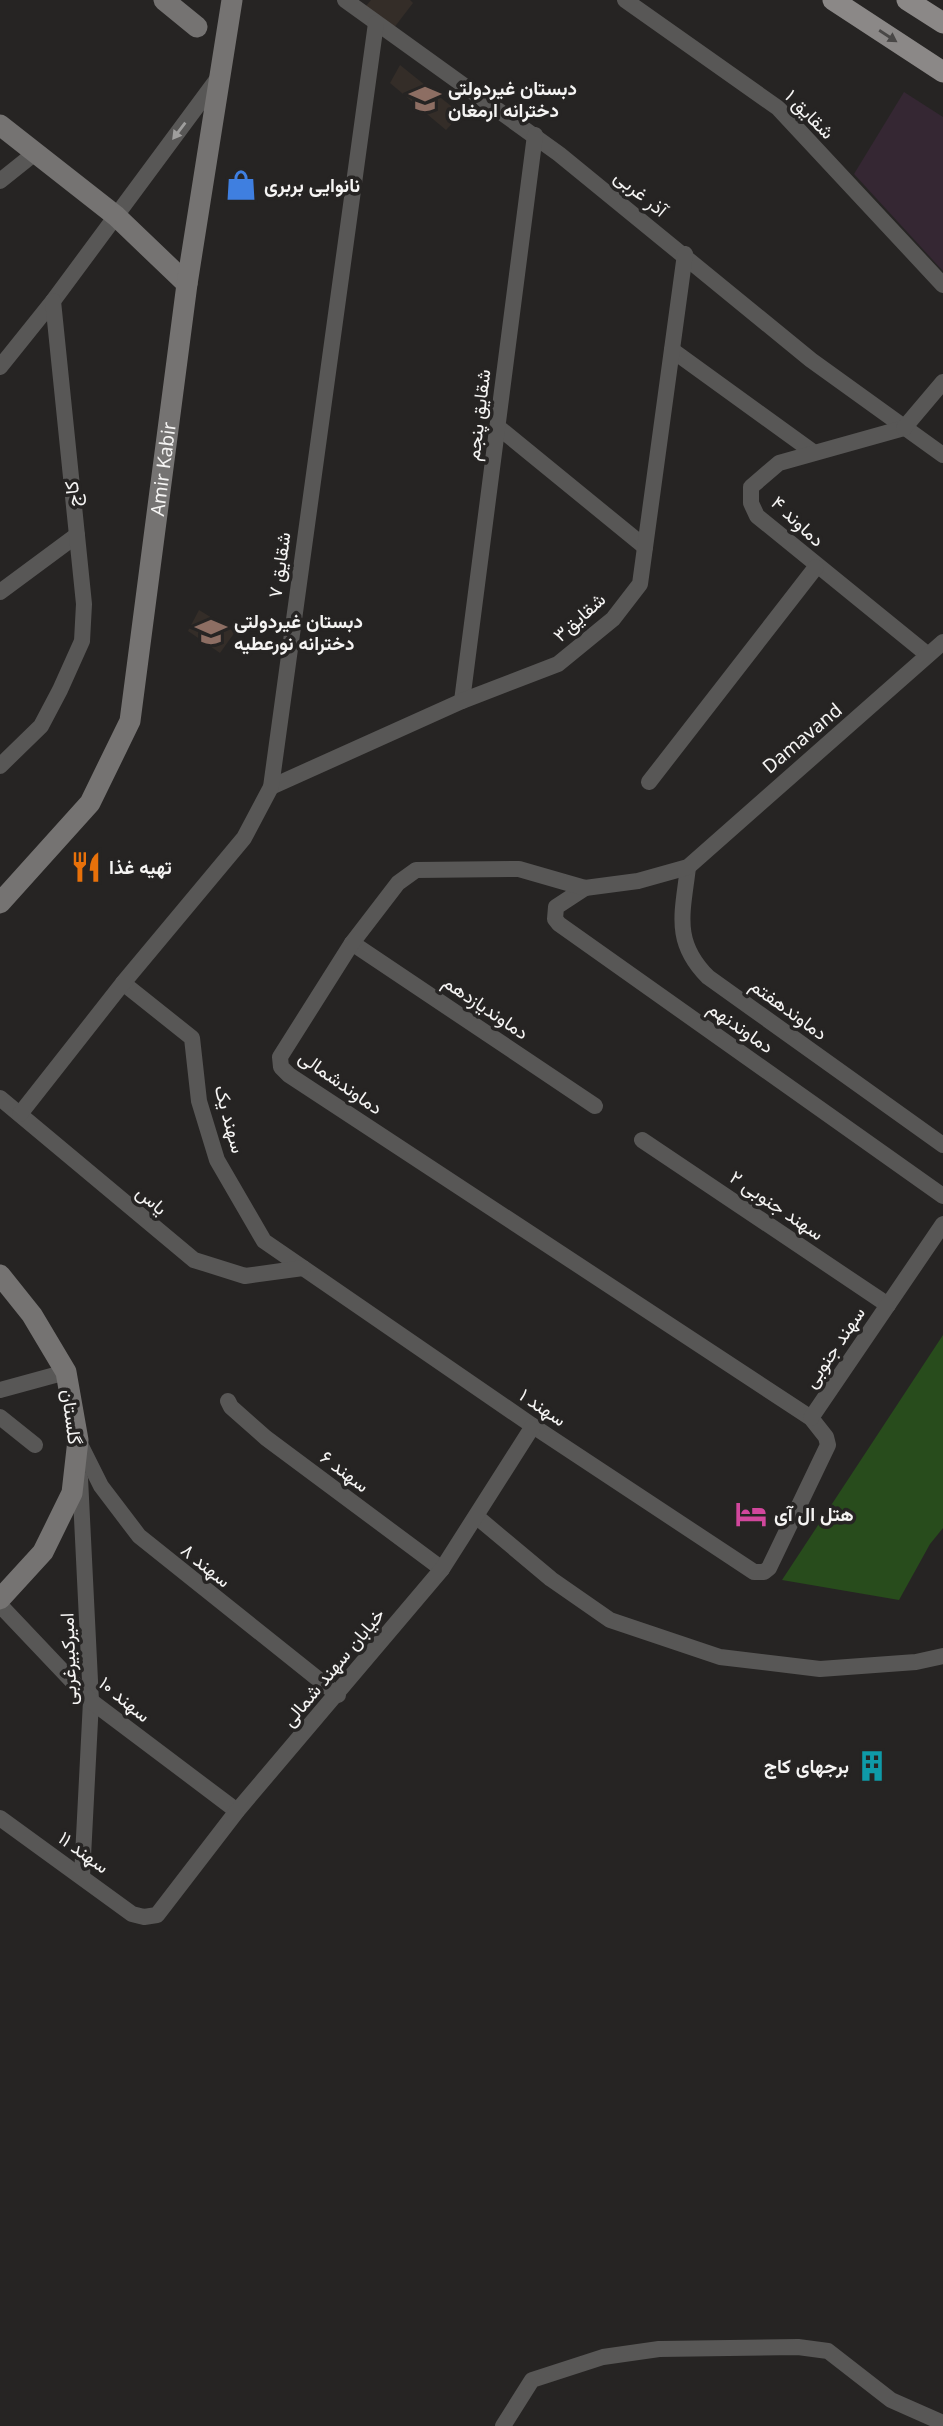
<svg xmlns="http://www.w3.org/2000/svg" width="943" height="2426" viewBox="0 0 943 2426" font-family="'Noto Sans',Vazirmatn,sans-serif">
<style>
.commercial{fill:#352733}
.built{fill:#342d28}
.grass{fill:#284c1c}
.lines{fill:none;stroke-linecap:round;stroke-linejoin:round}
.street{stroke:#585756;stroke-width:16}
.secondary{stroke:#757372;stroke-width:21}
.primary{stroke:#8b8887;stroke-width:21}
.oneway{fill:#494746}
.oneway2{fill:#9f9e9d}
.labels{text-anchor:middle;stroke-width:7;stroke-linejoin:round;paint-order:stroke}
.poi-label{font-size:19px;font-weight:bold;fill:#f5f4f3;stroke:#262423;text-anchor:start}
.street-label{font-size:19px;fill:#f5f4f3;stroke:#262423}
</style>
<rect width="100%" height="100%" fill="#262423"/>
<path class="commercial" d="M904,92L943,117V271L854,174Z"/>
<g class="built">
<path d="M371,0H410L413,3L390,33L366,6Z"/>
<path d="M400,65L461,114L446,130L390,83Z"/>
<path d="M199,610L235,632L220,653L188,631Z"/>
</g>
<path class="grass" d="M943,1335V1528L930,1544L899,1600L782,1580Z"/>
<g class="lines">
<g class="street">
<path d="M345,0L559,154L811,360L943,455"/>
<path d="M625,0L778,108L943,285"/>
<path d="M0,181L35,153"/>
<path d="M672,350L813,452"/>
<path d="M0,367L53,301L218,78"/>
<path d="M498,427L645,547"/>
<path d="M904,428L779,463L751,487V503L757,516L928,655"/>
<path d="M904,428L943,382"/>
<path d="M0,592L77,535"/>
<path d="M462,701L535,135"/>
<path d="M0,766L41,726L60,690L82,641L84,604L53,301"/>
<path d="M649,782L816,567"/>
<path d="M271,787L462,701L558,664L613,619L640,584L685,254"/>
<path d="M688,867C683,912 672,941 708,977L943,1145"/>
<path d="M585,888L556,907L555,919L559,924L943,1196"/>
<path d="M352,943L595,1106"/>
<path d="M123,983L192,1038L199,1101L217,1160L264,1241L533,1426L754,1572H764L769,1568L828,1445L826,1437L811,1418L289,1075L281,1067L280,1057L352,943L398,883L416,870L519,869L585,888L638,881L688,867L943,642"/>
<path d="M0,1098L194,1260L245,1276L303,1268"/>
<path d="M20,1114L123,983L244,838L271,787L376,23"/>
<path d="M642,1140L888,1305"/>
<path d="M0,1390L66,1372"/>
<path d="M228,1401L231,1407L266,1438L442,1569"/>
<path d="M0,1417L35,1445"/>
<path d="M811,1418L943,1224"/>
<path d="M78,1440L101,1486L139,1536L338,1695"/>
<path d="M80,1478L91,1701L82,1876"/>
<path d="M477,1517L551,1579L610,1620L720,1657L820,1669L916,1662L943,1656"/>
<path d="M0,1605L91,1701L237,1811"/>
<path d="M0,1818L132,1914L144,1917L157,1915L237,1811L442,1569L533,1426"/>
<path d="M503,2426L532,2380L603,2357L659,2349L798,2347L828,2351L891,2400L943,2423"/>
</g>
<g class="secondary">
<path d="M164,0L197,27"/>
<path d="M0,125L116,216L187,284"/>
<path id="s1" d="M0,903L90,803L130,721L187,284L232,0"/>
<path d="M0,1275L32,1315L66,1372L78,1440L72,1493L43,1552L0,1599"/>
</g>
<g class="primary">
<path d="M833,0L943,72"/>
<path d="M907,0L943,23"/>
</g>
</g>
<defs><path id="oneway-solid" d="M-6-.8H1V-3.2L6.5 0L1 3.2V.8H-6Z" transform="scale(1.75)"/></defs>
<use class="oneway" href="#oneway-solid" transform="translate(888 36) rotate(33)"/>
<use class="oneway2" href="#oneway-solid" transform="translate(179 131) rotate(127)"/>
<defs>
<symbol id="school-bare" viewBox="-9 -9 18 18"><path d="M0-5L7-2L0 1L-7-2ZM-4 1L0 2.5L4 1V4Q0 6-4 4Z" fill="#8d6e63" stroke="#262423" stroke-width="2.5" paint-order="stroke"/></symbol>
<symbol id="shop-bare" viewBox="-9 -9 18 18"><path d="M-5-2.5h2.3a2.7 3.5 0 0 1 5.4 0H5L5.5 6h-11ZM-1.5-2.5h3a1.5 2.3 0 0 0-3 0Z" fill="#3f7fe0" stroke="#262423" stroke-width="2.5" paint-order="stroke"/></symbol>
<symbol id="restaurant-bare" viewBox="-9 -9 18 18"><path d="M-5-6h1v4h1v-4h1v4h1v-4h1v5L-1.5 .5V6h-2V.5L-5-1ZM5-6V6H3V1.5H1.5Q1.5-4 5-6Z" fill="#e8710a" stroke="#262423" stroke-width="2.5" paint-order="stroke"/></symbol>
<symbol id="hotel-bare" viewBox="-9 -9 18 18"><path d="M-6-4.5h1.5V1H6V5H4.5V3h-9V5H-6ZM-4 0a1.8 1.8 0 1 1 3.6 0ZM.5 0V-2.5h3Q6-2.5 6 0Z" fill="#d1479c" stroke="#262423" stroke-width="2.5" paint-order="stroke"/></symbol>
<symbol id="building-bare" viewBox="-9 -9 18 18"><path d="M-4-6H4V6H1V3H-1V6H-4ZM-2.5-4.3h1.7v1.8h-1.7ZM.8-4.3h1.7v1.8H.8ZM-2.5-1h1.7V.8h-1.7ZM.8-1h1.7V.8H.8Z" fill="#0f9aa8" stroke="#262423" stroke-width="2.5" paint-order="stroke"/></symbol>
</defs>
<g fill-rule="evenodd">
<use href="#school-bare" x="403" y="77" width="44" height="44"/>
<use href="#shop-bare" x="219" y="163" width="44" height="44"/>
<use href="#school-bare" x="189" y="610" width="44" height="44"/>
<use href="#restaurant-bare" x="64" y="845" width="44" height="44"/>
<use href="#hotel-bare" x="729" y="1492" width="44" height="44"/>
<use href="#building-bare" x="850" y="1744" width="44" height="44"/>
</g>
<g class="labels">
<g class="poi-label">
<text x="448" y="95">دبستان غیردولتی<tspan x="448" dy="22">دخترانه ارمغان</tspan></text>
<text x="264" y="192">نانوایی بربری</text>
<text x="234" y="628">دبستان غیردولتی<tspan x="234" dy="22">دخترانه نورعطیه</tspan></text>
<text x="109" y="874">تهیه غذا</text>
<text x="774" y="1521">هتل ال آی</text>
<text x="849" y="1773" text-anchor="end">برجهای کاج</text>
</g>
<g class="street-label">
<text transform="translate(810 114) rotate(45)" y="7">شقایق ۱</text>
<text transform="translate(641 193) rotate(39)" y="7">آذر غربی</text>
<text transform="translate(478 415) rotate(-83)" y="7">شقایق پنجم</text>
<text dy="7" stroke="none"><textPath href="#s1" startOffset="480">Amir Kabir</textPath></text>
<text transform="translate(72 494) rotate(-96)" y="7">کاج</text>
<text transform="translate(798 521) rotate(43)" y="7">دماوند ۴</text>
<text transform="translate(279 565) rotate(-82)" y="7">شقایق ۷</text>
<text transform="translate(579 617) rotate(-42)" y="7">شقایق۳</text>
<text transform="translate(802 738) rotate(-40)" y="7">Damavand</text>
<text transform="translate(486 1007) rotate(34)" y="7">دماوندیازدهم</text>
<text transform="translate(789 1009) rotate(36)" y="7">دماوندهفتم</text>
<text transform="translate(741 1027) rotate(35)" y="7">دماوندنهم</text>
<text transform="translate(341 1082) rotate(35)" y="7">دماوندشمالی</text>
<text transform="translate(230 1119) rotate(75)" y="7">سهند یک</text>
<text transform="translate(152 1200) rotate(41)" y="7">یاس</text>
<text transform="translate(777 1205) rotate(34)" y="7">سهند جنوبی ۲</text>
<text transform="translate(834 1347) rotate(-56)" y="7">سهند جنوبی</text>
<text transform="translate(543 1407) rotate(34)" y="7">سهند ۱</text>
<text transform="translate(72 1417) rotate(83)" y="7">گلستان</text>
<text transform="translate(345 1471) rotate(37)" y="7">سهند ۶</text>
<text transform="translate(206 1565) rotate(39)" y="7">سهند ۸</text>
<text transform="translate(68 1659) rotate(-92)" y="7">امیرکبیرغربی</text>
<text transform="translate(333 1667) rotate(-50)" y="7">خیابان سهند شمالی</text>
<text transform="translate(125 1699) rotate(39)" y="7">سهند ۱۰</text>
<text transform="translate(84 1852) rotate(36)" y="7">سهند ۱۱</text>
</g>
</g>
</svg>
